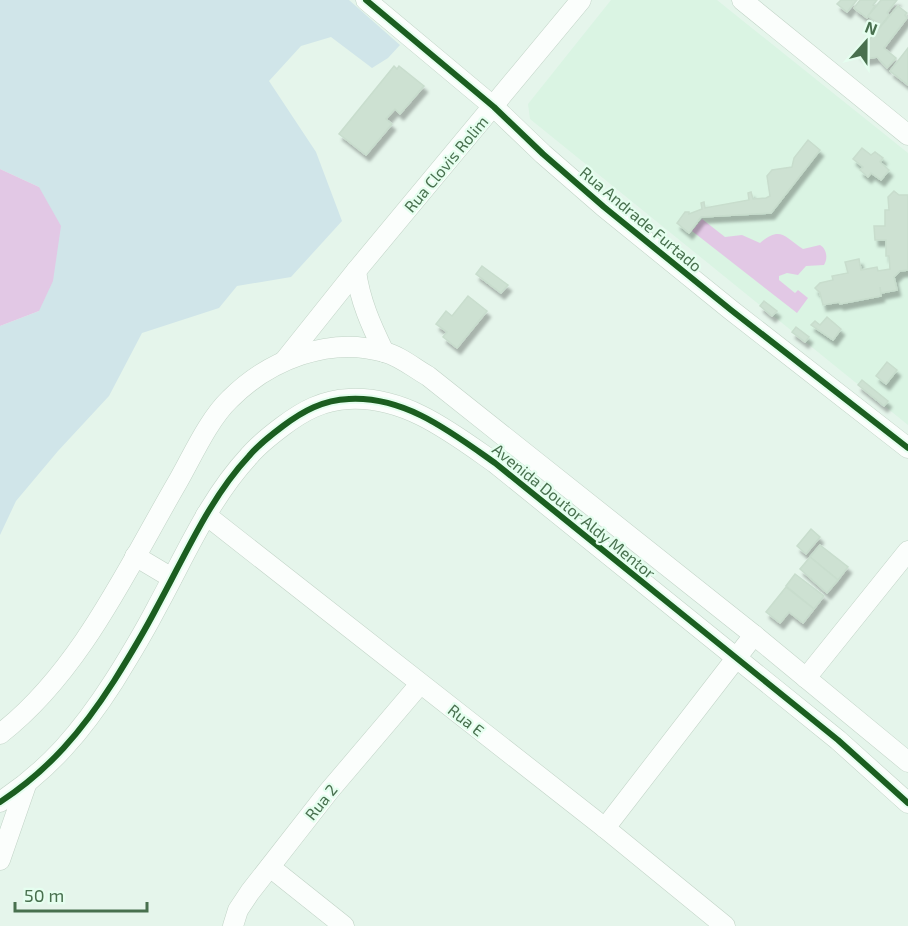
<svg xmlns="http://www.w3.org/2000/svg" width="908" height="926" viewBox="0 0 908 926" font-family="'Exo 2',sans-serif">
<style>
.residential{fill:#daf4e3}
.green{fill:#d0e5e9}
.water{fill:#e2c8e5}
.building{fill:#cde1d2;stroke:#c8ddcd;stroke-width:1.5;filter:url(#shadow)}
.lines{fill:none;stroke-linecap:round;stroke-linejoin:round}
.minor-casing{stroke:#c1d3c6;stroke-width:21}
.minor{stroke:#fbfefc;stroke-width:20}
.cycleway-casing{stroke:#e5feef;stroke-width:10}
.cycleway{stroke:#1b5e20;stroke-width:6}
.labels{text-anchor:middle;stroke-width:4.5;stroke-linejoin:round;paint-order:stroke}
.street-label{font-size:16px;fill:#48704e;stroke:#e5feef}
</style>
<defs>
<filter id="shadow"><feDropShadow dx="3.5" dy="6" stdDeviation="1.5" flood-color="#0004"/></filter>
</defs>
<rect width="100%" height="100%" fill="#e5f5eb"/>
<path class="residential" d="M611,0H717L908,153V425L530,119L528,104Z"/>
<path class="green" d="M0,0H349L400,45L388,58L372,68L331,37L301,46L269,81L316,152L342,221L291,277L237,286L219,308L142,333L109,396L58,451L16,501L0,535V326L39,311V187L0,169Z"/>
<g class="water">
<path d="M0,169L39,187L61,226L53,281L39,311L0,326Z"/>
<path d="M702,219L725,237L742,235L760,243C781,225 785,238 803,249L820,245C827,249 828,259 824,265L806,266L798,275L787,273L779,276V280L795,293L798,290L808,298L797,313L692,231Z"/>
</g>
<g class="building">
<path d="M841,0H857L847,12L837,4Z"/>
<path d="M860,0H877L873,5L875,6L867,18L854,8Z"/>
<path d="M881,0H897L887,13L889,15L881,26L868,16Z"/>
<path d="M898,6L907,13L905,15L907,18L884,48L896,58L887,68L877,57L866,59L858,53Z"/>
<path d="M908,48V85L890,71Z"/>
<path d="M394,66L397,69L399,66L424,86L400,114L395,109L386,119L392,124L366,155L339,134Z"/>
<path d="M808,140L820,150L771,213L701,217L689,233L677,223L685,212H689V214L702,209L701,203L704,202L705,208L749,200L748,193L751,192L753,199L766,198L770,196L767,176L772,170L792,167L794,158Z"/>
<path d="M862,148L871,155L875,152L883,158L880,162L889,170L881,180L871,173L868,177L860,170L863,167L853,159Z"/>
<path d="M894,191L899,195H908V270L900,271L894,277L897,290L881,293L880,287L881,296L840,304L839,302L823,305L820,293L815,288L820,283L833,280L832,276L848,273L845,262L859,259L861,270L877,267L878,271L890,269L889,256H886V240H875L874,226H885V210H889L888,197Z"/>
<path d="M482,266L508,285L501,293L476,274Z"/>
<path d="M468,296L487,311L457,348L443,337L447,332L436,324L446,311L452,316Z"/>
<path d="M764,301L777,311L772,316L760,306Z"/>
<path d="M827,317L841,329L833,340L811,325L815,321L820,325Z"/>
<path d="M796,327L809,337L805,342L792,332Z"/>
<path d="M887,362L897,370L886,384L876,376Z"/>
<path d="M862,380L888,401L884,406L858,385Z"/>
<path d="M811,529L820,537L806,554L797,546Z"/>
<path d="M820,545L848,567L838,580L810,557Z"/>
<path d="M810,557L838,580L827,593L800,569Z"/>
<path d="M795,574L824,596L814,609L786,586Z"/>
<path d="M786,587L814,609L803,623L789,612L780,623L766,612Z"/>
</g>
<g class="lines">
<defs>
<g id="minor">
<path d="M366,0L494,107L543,154L604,207L731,310L908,448"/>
<path d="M742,0L908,135"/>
<path d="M356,271C360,301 371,325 384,352"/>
<path d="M285,360L356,271L581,0"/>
<path d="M206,515L605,828L725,926"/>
<path d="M135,556L172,578"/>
<path d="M806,678L908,551"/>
<path d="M0,734C80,672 127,569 177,483C192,457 208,420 230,399C269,360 329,336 384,352C400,356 414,368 428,376L754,635L908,762"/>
<path d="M0,802C49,770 82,731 114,681C129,657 144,632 157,607C185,556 209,499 249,456C259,444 271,435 283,426C303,411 323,400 349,399C405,396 451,432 495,463L838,740L908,803"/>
<path d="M605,828L754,635"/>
<path d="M0,860L26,785"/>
<path d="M270,867L344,926"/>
<path d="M233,926L238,910L250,892L329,791L420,684"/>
</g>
</defs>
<use href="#minor" class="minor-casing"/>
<use href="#minor" class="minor"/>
<defs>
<g id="cycleway">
<path d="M366,0L494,107L543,154L604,207L731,310L908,448"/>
<path d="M0,802C49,770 82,731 114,681C129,657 144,632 157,607C185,556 209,499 249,456C259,444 271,435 283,426C303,411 323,400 349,399C405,396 451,432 495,463L838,740L908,803"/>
</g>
</defs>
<use href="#cycleway" class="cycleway-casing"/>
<use href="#cycleway" class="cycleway"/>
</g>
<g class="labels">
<g class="street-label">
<text transform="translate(446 164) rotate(-50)" y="6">Rua Clovis Rolim</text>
<text transform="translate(641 219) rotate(40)" y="6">Rua Andrade Furtado</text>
<text transform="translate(574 511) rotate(39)" y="6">Avenida Doutor Aldy Mentor</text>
<text transform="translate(466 720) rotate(38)" y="6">Rua E</text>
<text transform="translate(321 802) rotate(-51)" y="6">Rua 2</text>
</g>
</g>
<g transform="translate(866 42) rotate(21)" stroke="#e5feef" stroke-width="4.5" paint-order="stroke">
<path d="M0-4.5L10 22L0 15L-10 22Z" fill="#48704e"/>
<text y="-9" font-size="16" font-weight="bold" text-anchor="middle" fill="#48704e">N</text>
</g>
<path d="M15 902v9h132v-9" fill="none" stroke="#48704e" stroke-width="3"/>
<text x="24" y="902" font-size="18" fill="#48704e" stroke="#e5feef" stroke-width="4.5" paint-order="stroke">50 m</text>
</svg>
